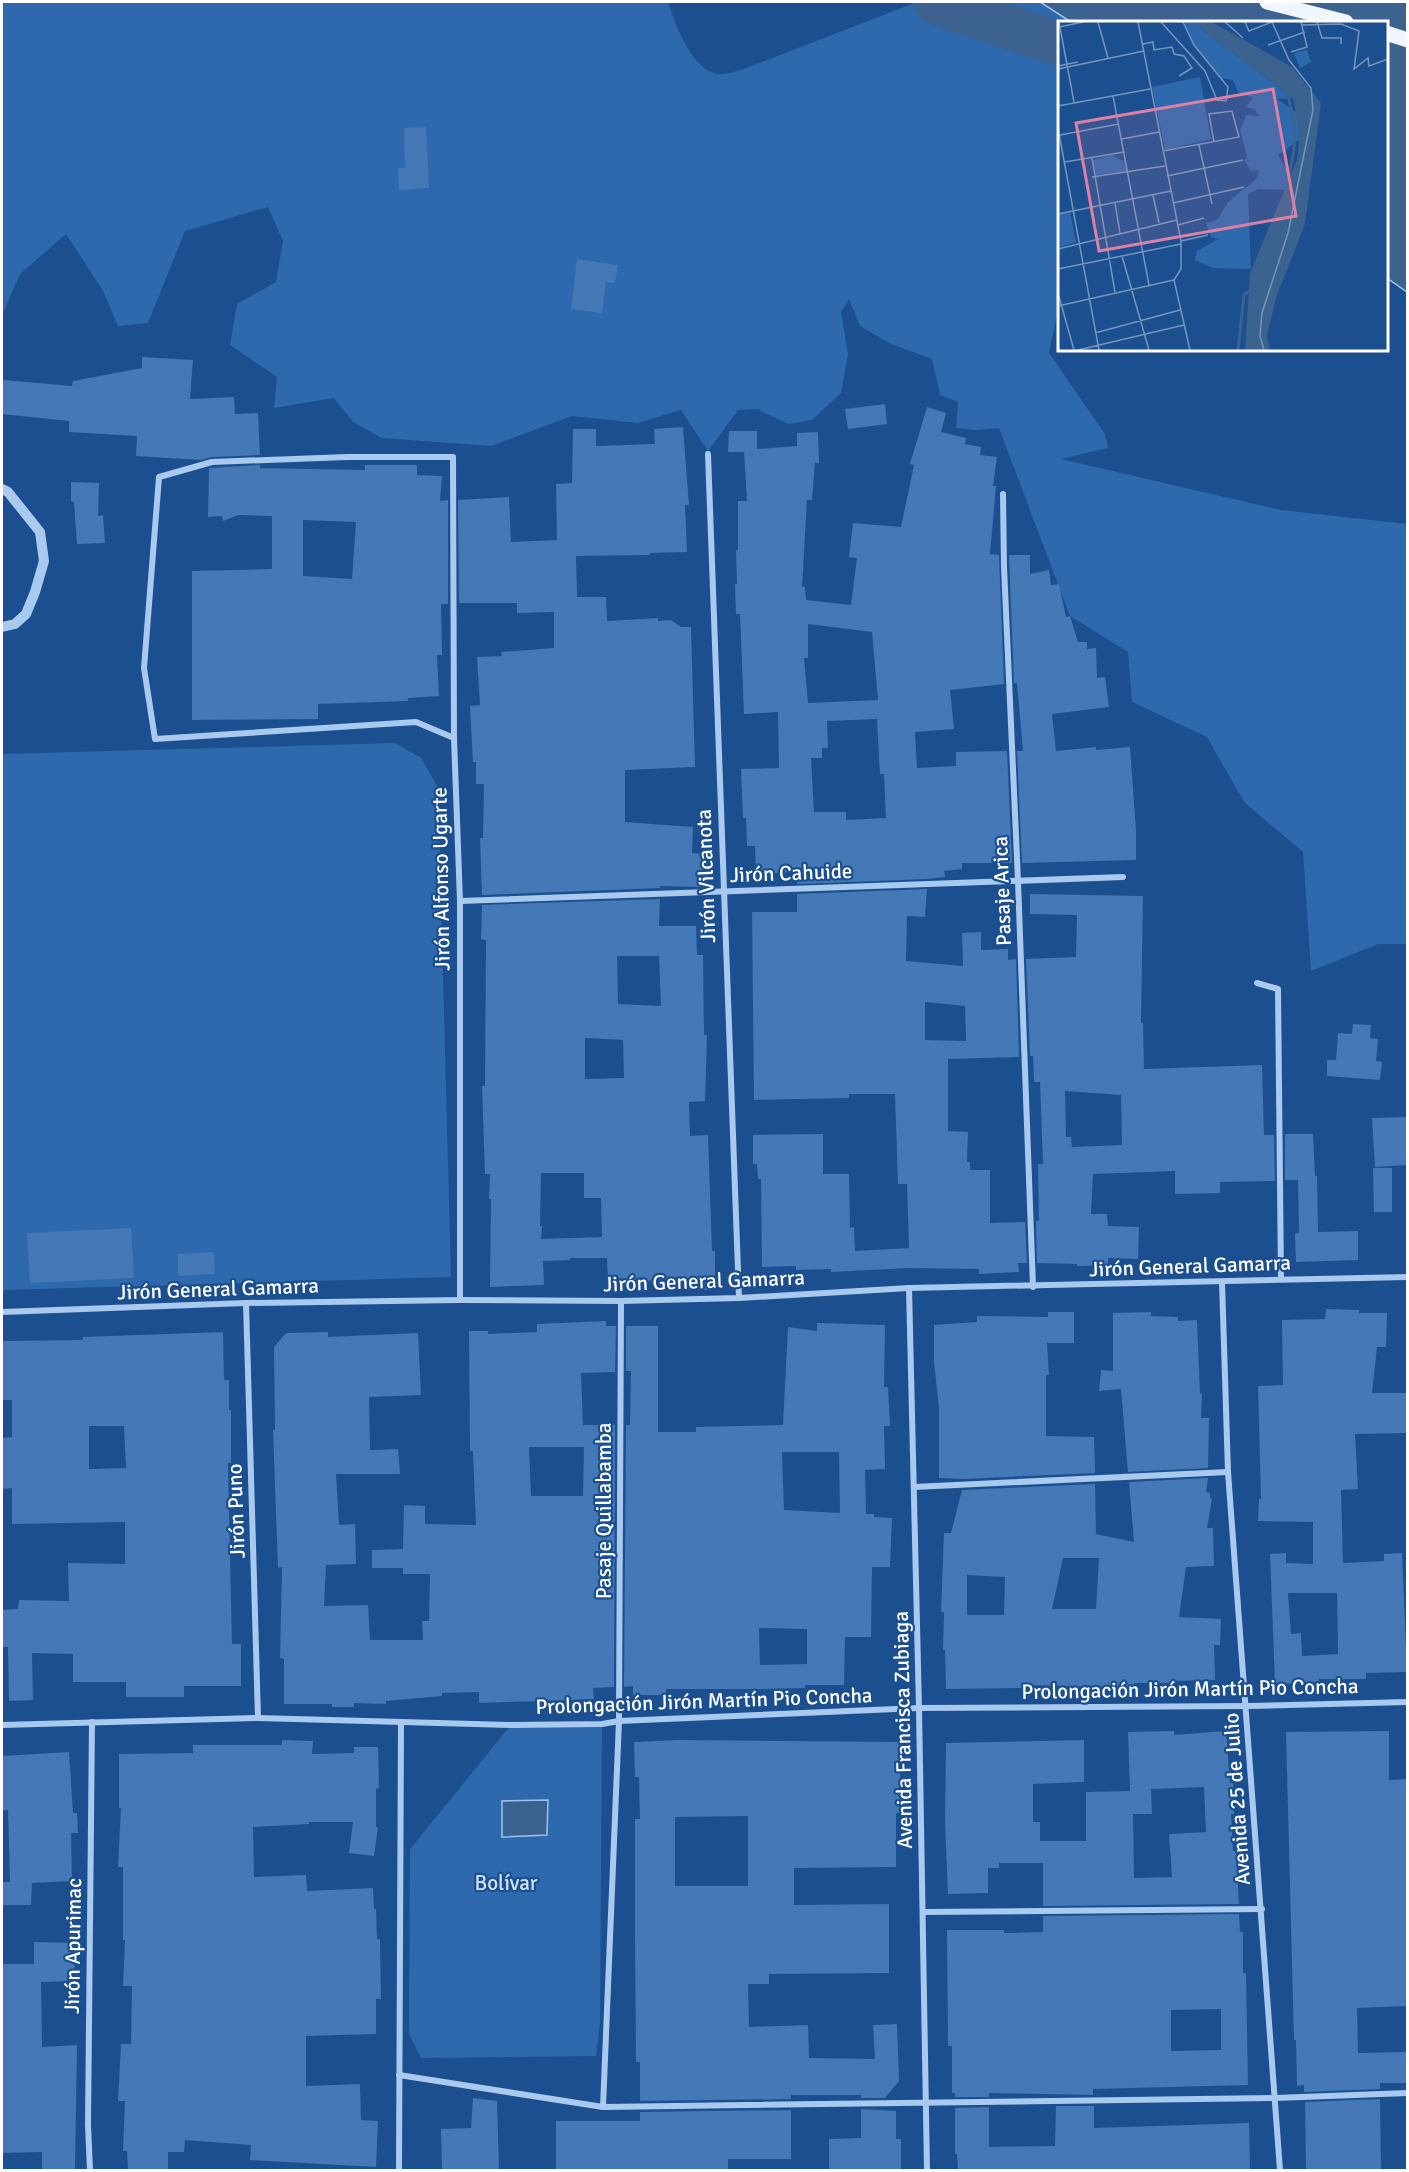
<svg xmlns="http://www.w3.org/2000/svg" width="1409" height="2172" viewBox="0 0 1409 2172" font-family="Signika,sans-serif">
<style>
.green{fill:#2e69ad}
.water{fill:#3c6290;stroke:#9cc4f0;stroke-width:1.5}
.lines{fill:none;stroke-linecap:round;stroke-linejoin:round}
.river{stroke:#3c6290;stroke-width:44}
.building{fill:#4478b7;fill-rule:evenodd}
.minor{stroke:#a9c9ee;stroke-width:6}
.tertiary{stroke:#a9c9ee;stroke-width:10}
.primary{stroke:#f0f6ff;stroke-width:15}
.labels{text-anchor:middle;stroke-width:4.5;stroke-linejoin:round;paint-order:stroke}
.street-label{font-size:21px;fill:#fff;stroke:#1b4f8f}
.park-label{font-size:21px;fill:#cfe3fa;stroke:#1b4f8f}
.inset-river{fill:none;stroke:#3c6290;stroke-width:3}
.inset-road{fill:none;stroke:#7695bc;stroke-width:1.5}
.view{fill:#dd80a5;fill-opacity:0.15;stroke:#dd80a5;stroke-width:3}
.inset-edge{fill:none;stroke:#fff;stroke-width:3}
</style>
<rect width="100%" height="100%" fill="#1b4f8f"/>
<g class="green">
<path d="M2,2H668C675,23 693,75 721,74C729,74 737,71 744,69L917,2H1040L1071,22H1060V300L1049,353L1105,434L1108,448L1061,459L1281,510L1407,524V944H1378L1311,971L1303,852L1244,802L1207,737L1132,702L1128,652L1070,616L999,428L975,430L956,428L958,402L940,395L932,359L891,344L860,326L849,299L841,312L848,354L841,393L812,420L788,424L757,409L738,410L708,451L681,410L638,423L572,416L491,446L382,438L353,422L334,398L274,408L277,377L230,345L237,304L276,282L283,241L268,207L185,231L148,323L118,326L103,291L66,234L20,274L2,315Z"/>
<path d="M395,743L421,758L438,787L451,1277L2,1290V754Z"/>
<path d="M602,1724L600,2022L596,2056L421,2058L409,2034L410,1849L511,1725Z"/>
</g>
<g class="water">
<path d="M1040,2H1407V292L1387,278L1386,22H1071Z"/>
<path d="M548,1800L547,1835L502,1837V1801Z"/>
</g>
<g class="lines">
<path class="river" d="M936,2L950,8L1060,44"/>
</g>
<g class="building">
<path d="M426,127L429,188L399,190L398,168H405L404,128Z"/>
<path d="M577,259L618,265L615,283L606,282L602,313L571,309Z"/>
<path d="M142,357L193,360L190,399L234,397L235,414L258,413L260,455L212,457L201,460L136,456L137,436L69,432V421L2,414L3,380L72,386L73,381L142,368Z"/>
<path d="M885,404L887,424L848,429L845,409Z"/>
<path d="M927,407L946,413L941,432L966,438L965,444L981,447L980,455L997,457L993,486H996L990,554L999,555L1004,684L950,690L954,729L915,732L917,768L956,766V752L1007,751L1012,863H962V869L944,871L945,877L927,879L797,884L796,872L756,874L755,846H747L746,818H743L741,769L779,768L778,712L744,714L740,614H736L735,584H737L736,550H738V501H747L744,452H728L729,431H757V449L797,446V433L818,432L819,463H815L812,500H807L802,587H805L806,600L851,605L857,558L849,557L853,523L901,527L914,465L910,464ZM808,624L872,632L878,700L808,703L804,658H808ZM877,719L880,774H884L886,818L846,820V812H814L811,758H822V748H828L827,721Z"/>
<path d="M683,427L689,505H685L687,552L650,553V555L576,556L577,594V597H606L607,621L658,618V621L671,620L681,627H691L695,767L625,770V822L693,827L692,853L704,854L702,887L660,886V888L482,895L480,838H483L484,784H476V762H473L470,706L480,705L477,657L502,656L501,652L554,648V612L517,613V603H459L458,500L509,497L511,542L557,540L556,484L572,483L573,429H596V446L655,444L654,429Z"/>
<path d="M260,465V468L365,470V465H417V475L442,476L440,501L448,500V604H441L442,655H437L439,696L408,698V701L318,704V719L192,720V571L272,569V516L238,515L223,521L222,516L208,517L209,468ZM303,520L356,522L352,579L303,576Z"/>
<path d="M71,482L99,483L98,516L103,515L105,543L77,544L74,502L71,501Z"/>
<path d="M1009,555H1030V574L1049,570L1051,585L1059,584L1066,617L1070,616L1078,642H1087V649L1096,648L1097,678L1105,677L1109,707L1052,714L1056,751L1096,747V750L1130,747L1136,830V860L1022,863L1017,751H1023L1017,683H1014Z"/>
<path d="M927,889L925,917L907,916L906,961L963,966L962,933L981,932V950L1008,949V960L1016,959L1019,1057L948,1059V1131L968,1132L967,1162H970V1170H990V1223L1025,1222L1027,1263H1018L1019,1272L979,1274V1269L908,1268L831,1272V1269L796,1270V1266L762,1267L761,1179H758L757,1164H753V1135L823,1134V1174H849L850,1228L854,1227L855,1251L909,1248L907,1184H898L895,1094H849V1098L754,1100L752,912H797V894ZM925,1002L965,1006L966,1041L925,1040Z"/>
<path d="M1030,894L1143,896L1141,1023H1143L1144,1069L1262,1065L1264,1135H1274L1275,1181L1220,1182V1193L1175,1194V1171L1093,1174L1091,1214H1107L1108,1226L1139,1227L1138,1259L1108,1258V1265L1077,1266V1264L1037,1263L1036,1221H1039L1038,1164H1043L1040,1082H1034L1033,1056H1030L1026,959L1076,957L1077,915L1030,914ZM1065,1091L1121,1095L1122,1145L1072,1147L1071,1137H1066Z"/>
<path d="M660,899L659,926H696L697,955H703L704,1035H707L705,1101L689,1102L690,1136L708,1135L712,1251H715V1290H671V1280L608,1282L607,1258H570V1260L543,1261L544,1285L490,1287L491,1199H489L490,1174H485L482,1086H485L486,940L481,939L482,905ZM617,956H659L661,1006L618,1004ZM585,1038L623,1040L624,1078L585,1079ZM541,1173H584V1198H601L602,1237L541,1239L542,1226H540Z"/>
<path d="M1353,1024L1371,1025L1370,1038L1378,1039L1376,1061L1382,1062L1380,1080L1327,1076V1060H1336L1338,1033L1352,1034Z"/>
<path d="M1407,1117V1165L1375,1167L1372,1118Z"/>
<path d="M1285,1134H1313L1315,1176H1317L1318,1232L1358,1231V1260L1296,1262L1295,1233H1299L1298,1180H1285Z"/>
<path d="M1373,1168H1392V1212H1374Z"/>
<path d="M131,1228L134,1278L30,1283L27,1233Z"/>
<path d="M214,1252L215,1274L178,1276V1254Z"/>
<path d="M1326,1309L1359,1310V1313H1387L1386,1347H1377L1372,1393H1407V1433L1355,1434L1358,1489L1341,1490L1343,1563L1384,1561V1554L1402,1553L1407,1672L1366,1673V1679H1319V1682L1275,1684L1270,1554L1286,1553V1563L1313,1564V1522L1258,1521L1259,1499H1261L1258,1386L1283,1385L1282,1320L1325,1319ZM1288,1593H1337L1338,1654L1302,1656L1301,1633L1291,1634Z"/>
<path d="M1048,1312H1074V1343H1047L1049,1375H1046V1436L1094,1437L1095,1473L964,1479L939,1478V1409L934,1361V1325L977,1322V1316L1048,1317Z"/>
<path d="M1151,1312V1316L1178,1317V1321L1197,1320L1200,1393L1202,1394L1201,1418H1209L1208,1468L1128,1472L1121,1389L1099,1391L1101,1370L1113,1371V1313Z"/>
<path d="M606,1321V1326H616L615,1372L581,1373L583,1425H615L614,1687L593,1688L594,1699L542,1701L479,1703V1692L442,1693V1696L386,1701V1704L354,1703V1707H332V1704H284V1659L280,1658L282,1567L278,1568L273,1430H275L274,1347L286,1333L328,1332V1337L418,1333L421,1395L369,1397L370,1450L398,1449L400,1474H336L339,1525L355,1524L356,1564L326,1565L324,1606L368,1605L370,1640H423L422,1621H429L430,1574H403V1568H372V1550L403,1549L404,1505L425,1506V1524L476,1525L473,1451H470L469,1331H488V1334L537,1332V1324ZM529,1447H584L583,1496H531Z"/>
<path d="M817,1323L885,1325L884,1387H888L890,1426H884L885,1469L865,1470L866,1514H874V1517L892,1518L890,1567H872L871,1637H845L844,1685H805V1688L760,1689H666V1695H633V1686L624,1687L626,1425H630L631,1371H626V1326H658V1432H696V1427L783,1425L788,1327L817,1331ZM782,1452H839L840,1513L784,1510ZM759,1628L807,1629V1664L760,1665Z"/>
<path d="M223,1332L224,1380H229V1410H231V1463H228L232,1644H241V1686H184V1697H126V1682H73V1654L32,1653L33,1700L9,1701L8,1647H2V1610L18,1609L19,1600L69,1601L68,1563L125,1564V1522L12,1524V1488L2,1489V1438L12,1437V1400H2V1341L83,1340V1337ZM89,1426H124L126,1468L89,1469Z"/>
<path d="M1208,1478L1206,1492L1210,1493V1498L1212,1499L1207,1528H1213L1214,1566L1186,1567L1179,1617L1221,1619L1220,1645H1214L1215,1680L1170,1681V1683H1134V1688L1025,1685V1688L946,1689L945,1650H943L944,1612H941L944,1533H951L962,1490L1095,1484L1096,1534L1134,1542L1129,1482ZM1063,1558H1099L1096,1609H1052ZM967,1575L1005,1577L1004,1615H967Z"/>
<path d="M1174,1731V1735L1226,1731L1230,1783H1233L1234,1814H1231L1233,1851H1236L1239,1904L1043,1906V1863H999V1868H988V1893L948,1894L945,1823L946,1743L1084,1740V1782L1033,1784V1822H1040V1841H1086V1792L1130,1791L1128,1732ZM1204,1787L1206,1832L1169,1834L1172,1877L1134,1878L1133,1814H1152L1151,1789Z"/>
<path d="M1389,1731V1780L1407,1779V2006L1357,2008L1358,2053L1407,2052V2083H1380V2089L1304,2092V2085L1297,2086L1296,2040H1294L1286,1732Z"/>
<path d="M282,1740L313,1741L312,1754L354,1753V1747H378L379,1788L376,1789V1827H378L374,1856L349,1853L353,1822H309V1824L253,1827L254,1877L306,1875L307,1891L373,1888L374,1909H376L377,1939H380L381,1999H376V2034L306,2036V2086L360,2084L361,2120L378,2121L376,2167L250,2160L251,2145L185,2140L184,2152H168V2170H128L127,2151H123L125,2101H118L121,2044H131L132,1986H123L125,1940H123V1867H118L121,1808H119V1754L193,1753V1745H282Z"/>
<path d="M678,1740L900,1742V1813H896V1867L794,1868V1905L889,1904V1973L769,1974V1984H748L749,2027L808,2025L809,2058L875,2059L873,2025L897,2024L899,2081L885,2098H861V2095H791V2099L640,2101V2062H636L635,1933V1819H640L639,1777H635L634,1742ZM748,1816V1886H675V1817Z"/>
<path d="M69,1752L73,1813H77L78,1833H71L72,1881L32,1883L31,1905H2V1882H10L8,1810H2V1756Z"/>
<path d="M1239,1914L1240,1932H1243V1973H1246L1248,2085L1093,2089V2095L989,2093V2097H955V2093H952V2046H948L947,1930H1004V1933L1043,1932V1916ZM1221,2009V2050L1171,2051V2010Z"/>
<path d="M34,1942L74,1943L75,1981L41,1982L42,2047L77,2045L75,2170H42V2152L2,2153V1964H34Z"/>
<path d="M473,2098L497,2101L499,2170H442L441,2129L471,2128Z"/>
<path d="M1380,2099L1381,2170H1306L1305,2102Z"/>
<path d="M1056,2106H1094V2128L1249,2123L1250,2170H958L957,2154H955V2108L989,2107V2147L1055,2146Z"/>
<path d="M861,2109L896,2111V2139H901V2170H829V2139L861,2138Z"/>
<path d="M791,2110V2159H728V2170H556V2121H640V2112Z"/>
</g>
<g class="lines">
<g class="minor">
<path d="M708,454L739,1298"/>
<path d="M1003,494L1004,567L1018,881L1033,1287"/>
<path d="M454,738L416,722L155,739L144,668L159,477L212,462L347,457H453L454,738L460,901V1300"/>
<path d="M460,901L1123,877"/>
<path d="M1257,983L1278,989L1281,1279"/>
<path d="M1222,1282L1228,1472L1280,2170"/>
<path d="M909,1288L919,1708L927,2170"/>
<path d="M246,1303L258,1718"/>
<path d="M2,1312L246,1303L460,1300L621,1301L739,1298L909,1288L1408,1277"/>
<path d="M914,1487L1228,1472"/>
<path d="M2,1725L258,1718L511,1725L602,1724L619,1721L919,1708L1247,1706L1408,1702"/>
<path d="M923,1912L1262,1909"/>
<path d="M399,2075L603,2107L1275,2098L1408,2093"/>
<path d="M603,2107L619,1721L621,1301"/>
<path d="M90,2170L88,2125L92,1722"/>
<path d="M399,2170L401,1722"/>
</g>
<path class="tertiary" d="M2,489L8,492L40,532L44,561L35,592L26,614L15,624L2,627"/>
<g class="primary">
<path d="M1267,2L1346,22"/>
<path d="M1386,33L1408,40"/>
</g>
</g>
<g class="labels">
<g class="street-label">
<text transform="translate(791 873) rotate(-2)" y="7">Jirón Cahuide</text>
<text transform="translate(706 876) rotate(-92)" y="7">Jirón Vilcanota</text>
<text transform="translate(441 879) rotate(-91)" y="7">Jirón Alfonso Ugarte</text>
<text transform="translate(1002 891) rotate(-92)" y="7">Pasaje Arica</text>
<text transform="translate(1190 1266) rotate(-2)" y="7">Jirón General Gamarra</text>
<text transform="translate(704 1281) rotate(-2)" y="7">Jirón General Gamarra</text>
<text transform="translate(218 1289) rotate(-2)" y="7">Jirón General Gamarra</text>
<text transform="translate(236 1511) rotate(-92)" y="7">Jirón Puno</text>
<text transform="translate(604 1511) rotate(-90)" y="7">Pasaje Quillabamba</text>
<text transform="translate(1190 1689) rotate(-1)" y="7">Prolongación Jirón Martín Pio Concha</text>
<text transform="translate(704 1701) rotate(-2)" y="7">Prolongación Jirón Martín Pio Concha</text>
<text transform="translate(903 1730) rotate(-91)" y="7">Avenida Francisca Zubiaga</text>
<text transform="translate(1237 1799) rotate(-94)" y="7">Avenida 25 de Julio</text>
<text transform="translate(73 1946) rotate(-89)" y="7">Jirón Apurimac</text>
</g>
<g class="park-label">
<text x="506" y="1890">Bolívar</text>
</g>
</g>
<g transform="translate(1058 21)">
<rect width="330" height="330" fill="#1b4f8f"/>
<path d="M126,1H134L235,77L219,78L238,91L242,111L241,119L220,134L234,157L228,169L200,168L190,173L193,248L155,247L137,239L139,230L160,218L153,216L148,202L159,199L170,181L198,158L201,149L193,150L186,139L189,136L182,109L188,94L201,95L197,88L188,86L195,77L180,71L175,59L164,57L136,24ZM249,29L253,41L242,47L236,32ZM142,56L153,118L107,129L94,66ZM54,134L67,141L69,150L38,154L35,139ZM12,191L18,221L2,226L0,194Z" fill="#2e69ad"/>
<path d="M134,1H154L234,46L263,82L247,203L218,277L209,315L212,329H187L192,252L239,139L242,111L235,77Z" fill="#3c6290"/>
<path class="inset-river" d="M227,174L236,129V101L229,70M180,329L186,274L194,268"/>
<path class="inset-road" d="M1,1L16,81M40,1L50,37M80,1L123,220V248L116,259L132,329M103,1L147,50L159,79L168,80L170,66L136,24L125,1M167,1L185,17M187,1L191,10L214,1M259,1L264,17H283V23M244,4L283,3L301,10L296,48L310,37L311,45L330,38M1,6L25,1M85,23L95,21L96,29L114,26L116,33L126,35L134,47L121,55M210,24L247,11M233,31L249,26L243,1M0,45L20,41M0,48L86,30M55,75L91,264M0,85L92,68M0,107L41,329M2,114L61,103M64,118L101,111M141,124L154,183M105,130L181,116L174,90L151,93L156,121M34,137L57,271M7,141L66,131M109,155L185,139M34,156L107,145M95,174L101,202M57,182L62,212M115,182L186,166M0,193L113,170M120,204L146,197M123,220L150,214M0,228L119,199M64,235L91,329M0,248L123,223M0,272L16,329M0,285L116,259M37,312L122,289M20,329L126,304M206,329L202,315L204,292L230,212L255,89L253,67L231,39L214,1"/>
<path class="view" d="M215,68L238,195L41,230L18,102Z"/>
<rect width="330" height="330" class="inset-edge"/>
</g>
<rect width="1409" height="2172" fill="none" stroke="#ffffff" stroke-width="6"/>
</svg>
